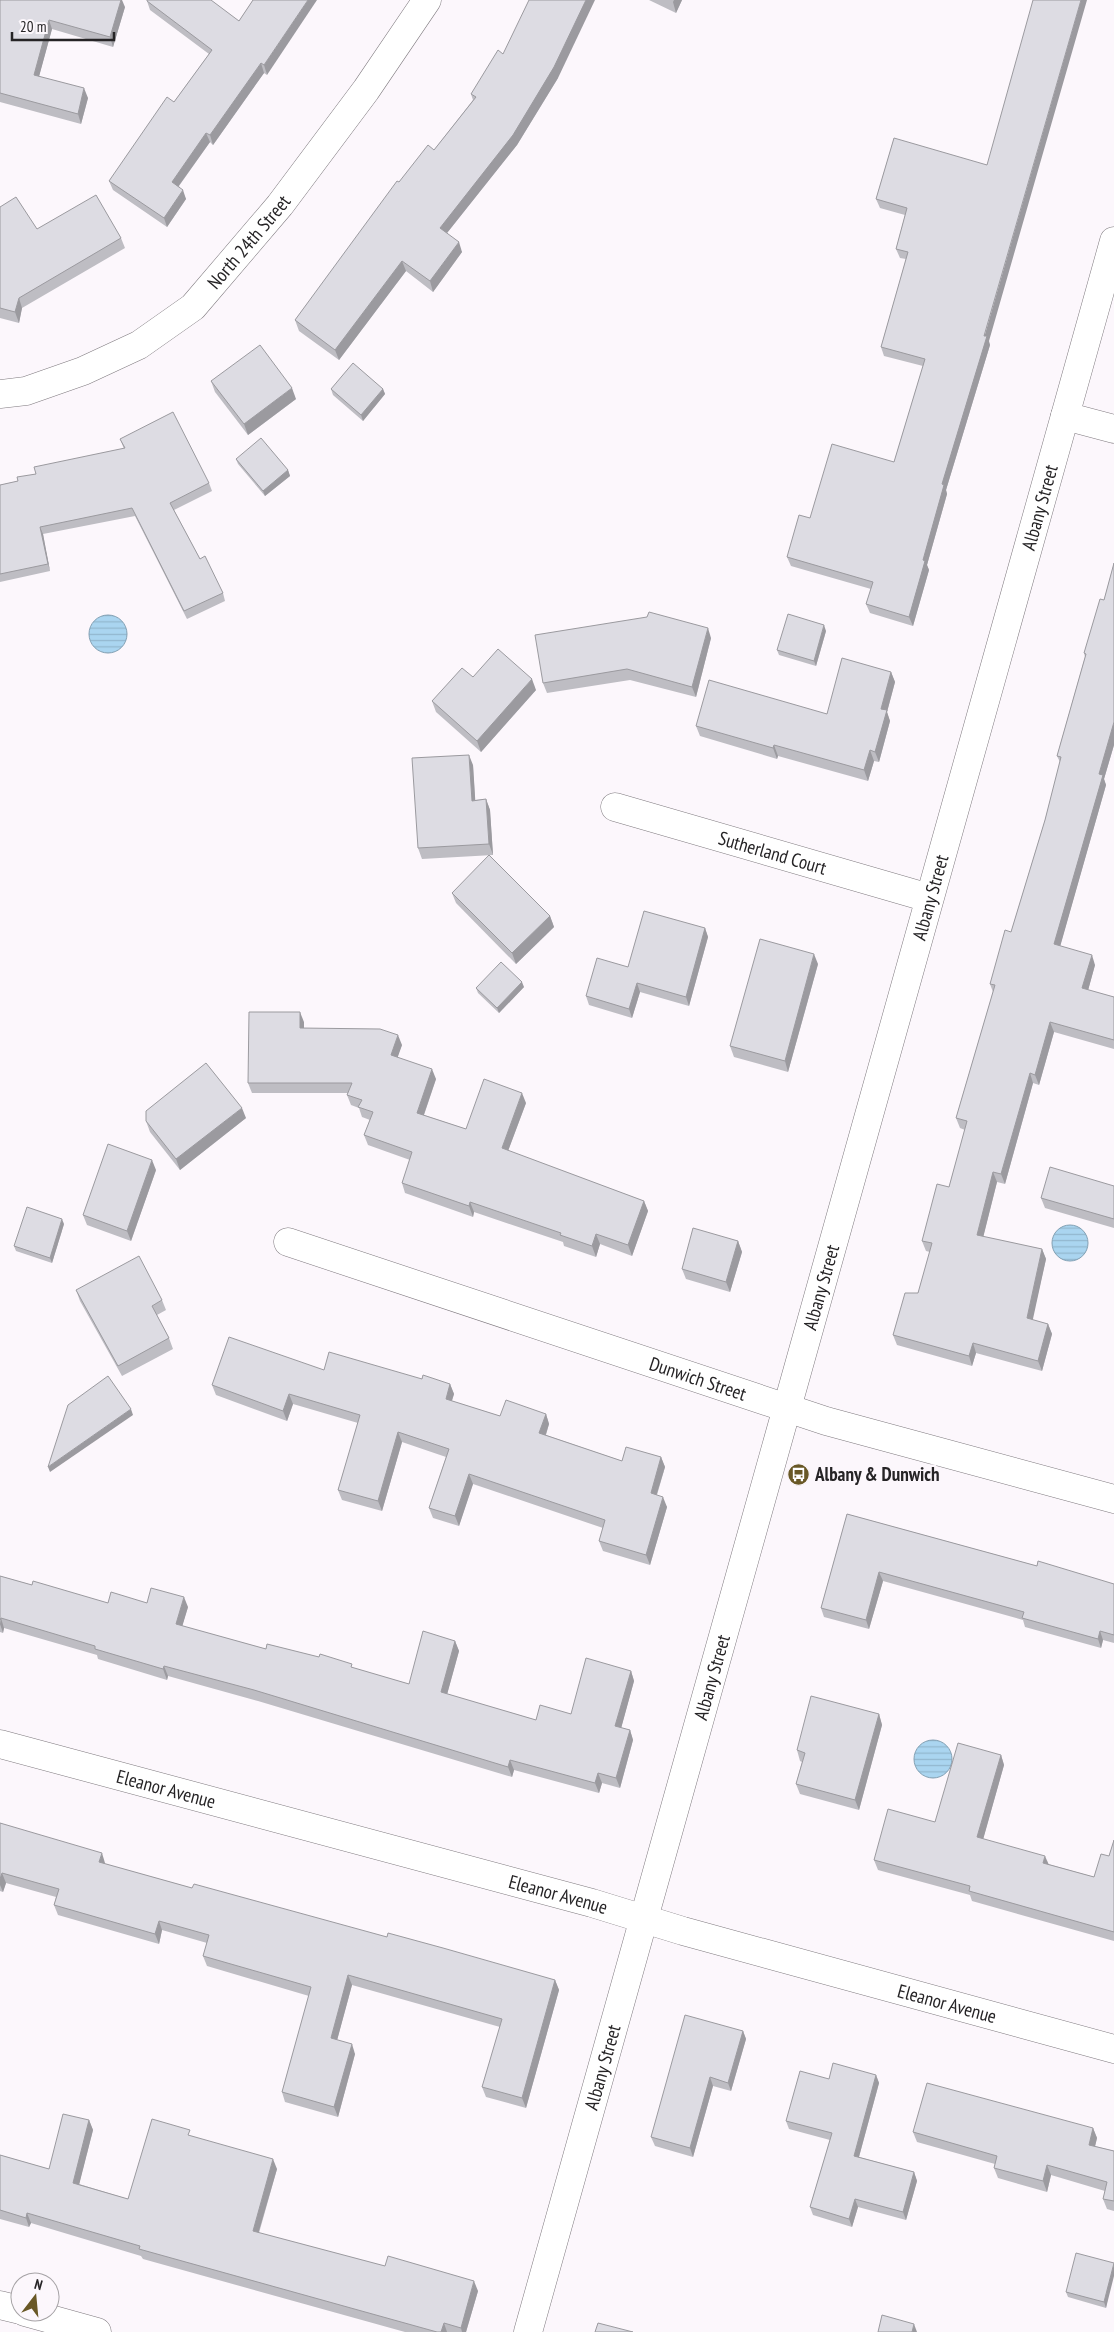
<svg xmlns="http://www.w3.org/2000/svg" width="1114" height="2332" viewBox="0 0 1114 2332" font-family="'PT Sans Narrow',sans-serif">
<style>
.water{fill:url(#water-rules);stroke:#82a0b3}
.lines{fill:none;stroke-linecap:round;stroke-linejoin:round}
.minor-casing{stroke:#7f7a7f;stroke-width:29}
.tertiary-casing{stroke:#7f7a7f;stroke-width:29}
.minor{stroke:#fff;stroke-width:28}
.tertiary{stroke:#fff;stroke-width:28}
.wall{fill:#bebdc3}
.shaded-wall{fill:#9b9a9f}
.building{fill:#dddce3;stroke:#9b9a9f}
.labels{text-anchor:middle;stroke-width:5;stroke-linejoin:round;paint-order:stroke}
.street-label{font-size:19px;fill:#262426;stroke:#fcf7fc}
.poi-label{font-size:19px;font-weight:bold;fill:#262426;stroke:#fcf7fc;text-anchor:start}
</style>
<defs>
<pattern id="water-rules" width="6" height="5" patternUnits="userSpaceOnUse" patternTransform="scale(1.25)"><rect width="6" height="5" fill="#aad5f0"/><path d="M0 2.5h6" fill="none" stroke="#92b7ce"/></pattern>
</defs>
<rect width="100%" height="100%" fill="#fcf7fc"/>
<g class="water">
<circle cx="108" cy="634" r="19"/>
<circle cx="1070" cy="1243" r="18"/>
<circle cx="933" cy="1759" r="19"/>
</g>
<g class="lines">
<defs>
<g id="minor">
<path id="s1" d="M0,394L26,391L83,371L139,345L193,307L280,205L366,90L427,0"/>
<path d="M1065,416L1114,429"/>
<path id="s2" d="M615,807L929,898"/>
<path id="s3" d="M288,1242L826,1421L1114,1499"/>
<path id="s4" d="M0,1744L592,1903L683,1931L1114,2049"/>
<path d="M0,2305L20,2310"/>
<path d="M25,2312L97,2332"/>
</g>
<g id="tertiary">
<path id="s5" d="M528,2332L1114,241"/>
</g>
</defs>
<use href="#minor" class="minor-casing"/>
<use href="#tertiary" class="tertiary-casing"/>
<use href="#minor" class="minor"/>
<use href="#tertiary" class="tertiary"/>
</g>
<g class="wall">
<path d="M0,0L125,7L113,47L52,29L39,76L88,98L81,124L0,102Z"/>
<path d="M253,0L267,75L264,73L213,145L210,142L179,186L186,199L167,227L113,190L109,181L174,102L209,54L150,10L147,1L239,21Z"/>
<path d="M649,0H682L676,13Z"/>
<path d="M503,54L558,78L517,145L447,233L462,252L433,292L406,271L339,360L299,331L295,320L399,182L434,150L473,100L471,94Z"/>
<path d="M894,138L990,345L946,490L947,494L927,565L929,570L913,626L870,613L866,604L871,589L791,566L787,557L810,518L894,462L923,366L884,356L881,347L906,259L900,258L896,249L905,215L880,208L876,199Z"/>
<path d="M0,207L37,229L121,238L125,248L22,308L19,323L0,318Z"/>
<path d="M211,381L296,399L248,435L215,392Z"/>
<path d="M331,389H383L385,394L363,421L333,395Z"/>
<path d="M120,439L209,483L212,491L174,510L200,559L223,593L225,601L187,619L135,516L43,534L50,571L0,582V485L18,481L36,474L124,449Z"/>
<path d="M236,459L288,470L290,476L265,496L238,464Z"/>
<path d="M1114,563V745L1104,779L1106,785L1060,946L1095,965L1088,990L1114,997V1049L1054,1032L1039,1085L1033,1083L1005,1184L997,1182L983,1237L1042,1249L1046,1259L1032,1320L1048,1324L1052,1334L1042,1371L976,1353L972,1366L897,1345L893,1335L918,1293L930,1252L926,1251L922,1241L949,1187L965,1130L960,1128L956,1118L993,992L990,984L1011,932L1045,820L1060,762L1057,756L1085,657L1084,653L1104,600Z"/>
<path d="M826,631L816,666L779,655L777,650Z"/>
<path d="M711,638L696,697L630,680L547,693L543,683Z"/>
<path d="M891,672L895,682L887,712L890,721L879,762L874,761L868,781L778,756L777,759L700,736L696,726L827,714Z"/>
<path d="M473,677L536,690L481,752L436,712L432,701Z"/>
<path d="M473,765L475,800L486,799L490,810L493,855L422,859L418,848Z"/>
<path d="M452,893L550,916L554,927L516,964L456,903Z"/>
<path d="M705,928L708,937L689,1006L640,992L632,1018L589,1005L586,996L628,967Z"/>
<path d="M818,964L788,1072L734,1057L730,1046Z"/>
<path d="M524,987L499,1013L478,993L476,988Z"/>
<path d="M304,1022V1028L402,1045L397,1057L436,1079L424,1115L466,1129L526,1103L508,1151L644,1201L648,1211L632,1256L600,1244L596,1257L564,1246L563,1242L474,1212L473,1217L405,1193L402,1183L410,1160L368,1145L364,1135L370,1120L362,1117L359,1108L351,1105L347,1095L348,1093H252L248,1083Z"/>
<path d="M246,1118L180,1170L150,1132L146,1121Z"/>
<path d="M156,1170L131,1241L87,1225L83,1215Z"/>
<path d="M1114,1186V1228L1045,1208L1041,1198Z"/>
<path d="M64,1224L52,1263L16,1251L14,1246Z"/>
<path d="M738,1241L742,1252L730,1292L686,1279L682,1269Z"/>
<path d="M76,1290L162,1300L166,1310L157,1315L169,1338L173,1349L122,1376L80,1301Z"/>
<path d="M324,1370L422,1379L450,1384L454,1394L452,1401L500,1416L546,1414L549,1424L546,1435L622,1461L661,1457L665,1467L657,1495L667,1507L650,1565L603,1551L599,1541L603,1528L473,1484L459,1526L433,1518L429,1508L446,1457L402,1442L382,1511L342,1500L338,1490L358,1423L293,1404L287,1421L216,1395L212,1385Z"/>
<path d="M847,1514L1037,1566L1114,1584V1643L1103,1640L1101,1648L1025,1627L1023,1620L883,1581L869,1629L824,1617L821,1608Z"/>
<path d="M0,1576L32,1585L108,1603H147L188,1607L182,1626L266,1649L353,1668L409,1684L455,1641L459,1651L447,1694L536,1720L571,1714L631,1671L634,1681L621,1728L630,1730L633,1740L620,1788L602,1783L599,1793L514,1770L512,1777L258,1701L168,1676L167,1680L98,1659L97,1655L4,1628L3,1633L0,1632Z"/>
<path d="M879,1714L882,1725L859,1810L800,1794L796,1784L802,1762L800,1761L797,1750Z"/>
<path d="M1001,1755L1004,1765L983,1839L1048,1864L1094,1877L1109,1856L1114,1840V1941L972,1901L970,1895L878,1870L874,1860L935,1822Z"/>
<path d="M0,1823L105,1864L192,1888L555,1980L559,1990L526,2108L486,2097L482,2087L500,2027L352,1985L337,2040L355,2054L338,2117L285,2102L282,2092L309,1996L207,1966L203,1956L207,1943L162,1930L159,1944L58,1915L54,1905L56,1897L6,1883L3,1892L0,1891Z"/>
<path d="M743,2031L746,2039L731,2091L713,2086L693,2157L655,2146L651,2137Z"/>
<path d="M876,2075L879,2083L859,2157L914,2172L917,2181L906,2220L858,2207L852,2227L813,2215L810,2207L830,2140L789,2129L786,2121Z"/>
<path d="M89,2120L93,2130L79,2184L128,2199L192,2136L277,2169L259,2233L478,2291L466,2332H405L143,2259L141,2256L31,2223L29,2227L0,2219V2155L49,2169Z"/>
<path d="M1093,2128L1097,2138L1095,2146L1114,2151V2211L1107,2209L1103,2199L1105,2191L1051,2175L1047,2192L998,2178L994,2168L995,2164L917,2142L913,2132Z"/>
<path d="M1114,2263L1106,2308L1068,2297L1066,2292Z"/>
</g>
<g class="shaded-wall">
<path d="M121,0H122L125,7L113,47L110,37Z"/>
<path d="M308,0H317L267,75L264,65Z"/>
<path d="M586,0H595L558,78L517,145L443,238L440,228Z"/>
<path d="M674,0H682L676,13L673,2Z"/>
<path d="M1081,0H1087L989,341L990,345L946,490L947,494L927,565L929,570L913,626L909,617L923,560L942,484Z"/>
<path d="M49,20L52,29L37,84L34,75Z"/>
<path d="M261,63L264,73L213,145L210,135Z"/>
<path d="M84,88L88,98L81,124L78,114Z"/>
<path d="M206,133L210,142L175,191L172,182Z"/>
<path d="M183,190L186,199L167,227L164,218Z"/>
<path d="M459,242L462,252L433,292L430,281Z"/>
<path d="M402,261L406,271L339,360L335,350Z"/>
<path d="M19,298L22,308L19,323L15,312Z"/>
<path d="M292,388L296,399L248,435L244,424Z"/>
<path d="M383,389L385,394L363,421L361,415Z"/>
<path d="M288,470L290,476L265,496L263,491Z"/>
<path d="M40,527L43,534L50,571L48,564Z"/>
<path d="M824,625L826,631L816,666L814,661Z"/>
<path d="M708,628L711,638L696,697L692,687Z"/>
<path d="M891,672L895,682L887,712L890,721L879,762L875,752L881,709Z"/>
<path d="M532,679L536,690L481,752L477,741Z"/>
<path d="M1114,722V745L1104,779L1106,785L1058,954L1054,944L1099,774Z"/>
<path d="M774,745L778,756L777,759L773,748Z"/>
<path d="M870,750L874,761L868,781L864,770Z"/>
<path d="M469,755L473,765L476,811L472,801Z"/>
<path d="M486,799L490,810L493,855L489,844Z"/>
<path d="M550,916L554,927L516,964L512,953Z"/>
<path d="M705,928L708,937L689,1006L686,997Z"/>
<path d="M814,954L818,964L788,1072L785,1061Z"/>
<path d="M1092,955L1095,965L1086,998L1082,988Z"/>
<path d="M522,982L524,987L499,1013L497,1008Z"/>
<path d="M637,983L640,992L632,1018L629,1009Z"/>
<path d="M300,1012L304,1022V1038L300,1028Z"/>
<path d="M1050,1022L1054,1032L1039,1085L1035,1075Z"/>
<path d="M398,1035L402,1045L395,1065L391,1055Z"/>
<path d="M432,1069L436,1079L421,1123L417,1113Z"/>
<path d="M1030,1073L1033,1083L1005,1184L1001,1174Z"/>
<path d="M522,1093L526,1103L505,1159L502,1148Z"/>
<path d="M242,1108L246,1118L180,1170L176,1159Z"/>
<path d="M152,1160L156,1170L131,1241L127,1231Z"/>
<path d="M993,1172L997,1182L981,1246L977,1235Z"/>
<path d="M644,1201L648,1211L632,1256L628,1245Z"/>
<path d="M470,1202L474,1212L473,1217L469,1206Z"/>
<path d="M62,1219L64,1224L52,1263L50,1258Z"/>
<path d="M596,1234L600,1244L596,1257L592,1246Z"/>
<path d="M738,1241L742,1252L730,1292L726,1282Z"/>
<path d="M1042,1249L1046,1259L1031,1328L1027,1318Z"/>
<path d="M1048,1324L1052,1334L1042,1371L1038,1361Z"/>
<path d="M973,1343L976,1353L972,1366L969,1356Z"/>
<path d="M450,1384L454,1394L449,1409L446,1399Z"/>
<path d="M289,1394L293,1404L287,1421L283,1411Z"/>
<path d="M131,1409L133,1415L50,1472L48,1467Z"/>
<path d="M546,1414L549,1424L543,1443L539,1433Z"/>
<path d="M398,1432L402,1442L382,1511L378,1501Z"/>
<path d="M661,1457L665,1467L654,1503L651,1493Z"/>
<path d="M469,1474L473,1484L459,1526L455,1516Z"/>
<path d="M663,1497L667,1507L650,1565L646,1555Z"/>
<path d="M879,1572L883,1581L869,1629L866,1620Z"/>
<path d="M184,1597L188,1607L180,1634L176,1624Z"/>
<path d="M1,1618L4,1628L3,1633L0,1624Z"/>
<path d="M1100,1631L1103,1640L1101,1648L1098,1639Z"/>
<path d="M455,1641L459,1651L445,1702L441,1692Z"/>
<path d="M164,1666L168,1676L167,1680L163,1669Z"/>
<path d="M631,1671L634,1681L619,1736L615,1726Z"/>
<path d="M879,1714L882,1725L859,1810L855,1800Z"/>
<path d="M630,1730L633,1740L620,1788L616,1778Z"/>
<path d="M1001,1755L1004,1765L981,1847L977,1837Z"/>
<path d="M510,1760L514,1770L512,1777L508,1767Z"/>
<path d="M598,1773L602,1783L599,1793L595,1783Z"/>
<path d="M102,1853L105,1863L103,1872L99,1862Z"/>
<path d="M1045,1856L1049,1865L1043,1863Z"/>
<path d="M2,1873L6,1883L3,1892L0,1885V1879Z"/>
<path d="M159,1921L162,1930L159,1944L155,1934Z"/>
<path d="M348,1975L352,1985L335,2048L331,2038Z"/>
<path d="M555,1980L559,1990L526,2108L522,2098Z"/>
<path d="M743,2031L746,2039L731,2091L728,2083Z"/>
<path d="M352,2044L355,2054L338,2117L334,2107Z"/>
<path d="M876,2075L879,2083L857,2164L854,2156Z"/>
<path d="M710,2077L713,2086L693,2157L690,2148Z"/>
<path d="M89,2120L93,2130L77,2193L73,2183Z"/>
<path d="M1093,2128L1097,2138L1093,2155L1089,2145Z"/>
<path d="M273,2159L277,2169L256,2241L253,2231Z"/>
<path d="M1047,2165L1051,2175L1047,2192L1043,2181Z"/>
<path d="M914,2172L917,2181L906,2220L903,2212Z"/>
<path d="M855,2199L858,2207L852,2227L849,2219Z"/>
<path d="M27,2213L31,2223L29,2227L26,2218Z"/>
<path d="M1114,2263V2276L1106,2308L1104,2302Z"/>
<path d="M474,2281L478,2291L466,2332H462L461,2328Z"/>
<path d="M444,2323L447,2332H441Z"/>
<path d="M914,2324L917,2332H912Z"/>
</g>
<g class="building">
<path d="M0,0H121L110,37L49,20L34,75L84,88L78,114L0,93Z"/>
<path d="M147,0H211L239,21L253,0H308L264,65L261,63L210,135L206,133L172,182L183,190L164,218L109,181L167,97L174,102L212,50L147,1Z"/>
<path d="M529,0H586L554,67L513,135L440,228L459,242L430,281L402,261L335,350L295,320L397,181L399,182L428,145L434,150L476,97L471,94L498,50L503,54Z"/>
<path d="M1033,0H1081L984,336H987L942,484L944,485L923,560L925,561L909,617L866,604L873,582L787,557L799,515L810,518L832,444L894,462L925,359L881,347L908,252L896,249L907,208L876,199L894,138L987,165Z"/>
<path d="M96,195L121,238L19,298L15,312L0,308V207L16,197L37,229Z"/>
<path d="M260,345L292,388L244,424L211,381Z"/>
<path d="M353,363L383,389L361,415L331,389Z"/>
<path d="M173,412L209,483L170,503L200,559L205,556L223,593L184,611L132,508L40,527L48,564L0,574V485L18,481L17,477L36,474L34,467L125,448L120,439Z"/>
<path d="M261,438L288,470L263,491L236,459Z"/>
<path d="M1114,563V722L1099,774L1103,775L1054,944L1092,955L1082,988L1114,997V1040L1050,1022L1035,1075L1030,1073L1001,1174L993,1172L977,1235L1042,1249L1027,1318L1048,1324L1038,1361L973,1343L969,1356L893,1335L905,1293H918L932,1243L922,1241L937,1184L949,1187L967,1121L956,1118L995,985L990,984L1005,930L1011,932L1045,820L1061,757L1057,756L1086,654L1084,653L1100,599L1104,600Z"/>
<path d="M649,612L708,628L692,687L627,669L543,683L535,635L647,617Z"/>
<path d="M788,614L824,625L814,661L777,650Z"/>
<path d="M498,649L532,679L477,741L432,701L462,668L473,677Z"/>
<path d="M842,658L891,672L881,709L887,710L875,752L870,750L864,770L774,745L773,748L696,726L709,680L827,714Z"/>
<path d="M469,755L472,801L486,799L489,844L418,848L412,758Z"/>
<path d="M489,855L550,916L512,953L452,893Z"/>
<path d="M644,911L705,928L686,997L637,983L629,1009L586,996L597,958L628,967Z"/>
<path d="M760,939L814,954L785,1061L730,1046Z"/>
<path d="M501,962L522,982L497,1008L476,988Z"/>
<path d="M249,1012H300V1028L380,1029L398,1035L391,1055L432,1069L417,1113L466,1129L484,1079L522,1093L502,1148L644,1201L628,1245L596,1234L592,1246L560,1235L561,1233L470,1202L469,1206L402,1183L412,1152L364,1135L373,1112L358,1107L362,1100L347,1095L352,1083H248Z"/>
<path d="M206,1063L242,1108L176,1159L146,1121V1111Z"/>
<path d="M108,1144L152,1160L127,1231L83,1215Z"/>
<path d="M1050,1167L1114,1186V1219L1041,1198Z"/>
<path d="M27,1207L62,1219L50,1258L14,1246Z"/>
<path d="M693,1228L738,1241L726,1282L682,1269Z"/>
<path d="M139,1256L162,1300L152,1306L169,1338L118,1366L76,1290Z"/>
<path d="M229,1337L324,1370L329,1352L422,1379L423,1375L450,1384L446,1399L500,1416L506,1400L546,1414L539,1433L622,1461L626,1447L661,1457L651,1493L663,1497L646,1555L599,1541L605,1520L469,1474L455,1516L429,1508L449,1449L398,1432L378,1501L338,1490L360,1415L289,1394L283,1411L212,1385Z"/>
<path d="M108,1376L131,1409L48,1467L68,1405Z"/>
<path d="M847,1514L1037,1566L1038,1561L1114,1584V1635L1100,1631L1098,1639L1022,1618L1024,1612L879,1572L866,1620L821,1608Z"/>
<path d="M0,1576L32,1585L33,1581L108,1603L111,1592L147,1603L151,1588L184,1597L176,1624L266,1649L267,1644L319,1657L320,1654L352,1664L351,1667L409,1684L423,1631L455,1641L441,1692L536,1720L540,1705L571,1714L586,1658L631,1671L615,1726L630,1730L616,1778L598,1773L595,1783L510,1760L508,1767L254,1690L164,1666L163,1669L95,1649V1646L1,1618L0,1620Z"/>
<path d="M811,1696L879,1714L855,1800L796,1784L805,1753L797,1750Z"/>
<path d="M958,1743L1001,1755L977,1837L1045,1856L1043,1863L1094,1877L1101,1854L1109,1856L1114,1840V1932L969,1891L970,1886L874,1860L888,1809L935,1822Z"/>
<path d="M0,1823L102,1853L99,1862L192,1888L194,1884L387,1937L388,1933L443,1948L555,1980L522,2098L482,2087L502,2019L348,1975L331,2038L352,2044L334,2107L282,2092L311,1987L203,1956L209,1935L159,1921L155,1934L54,1905L59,1889L2,1873L0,1879Z"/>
<path d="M685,2015L743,2031L728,2083L710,2077L690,2148L651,2137Z"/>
<path d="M833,2063L876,2075L854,2156L914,2172L903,2212L855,2199L849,2219L810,2207L832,2133L786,2121L800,2071L829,2079Z"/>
<path d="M927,2083L1093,2128L1089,2145L1114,2151V2201L1103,2199L1107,2182L1047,2165L1043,2181L994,2168L997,2156L913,2132Z"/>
<path d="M63,2114L89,2120L73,2183L128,2199L152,2119L190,2130L188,2135L273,2159L253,2231L385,2266L388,2256L474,2281L461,2328L444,2323L441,2332H437L139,2249L140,2246L27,2213L26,2218L0,2210V2155L49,2169Z"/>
<path d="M1076,2253L1114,2263L1104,2302L1066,2292Z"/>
<path d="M882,2315L914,2324L912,2332H878Z"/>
<path d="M598,2323L633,2332H595Z"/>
</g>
<defs>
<symbol id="bus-disc" viewBox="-11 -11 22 22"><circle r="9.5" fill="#695826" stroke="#fcf7fc"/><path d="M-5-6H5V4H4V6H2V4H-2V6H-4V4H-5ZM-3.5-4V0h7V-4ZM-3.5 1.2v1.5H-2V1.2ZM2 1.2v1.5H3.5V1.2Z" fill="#fff"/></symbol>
</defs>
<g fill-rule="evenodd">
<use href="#bus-disc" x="786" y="1462" width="25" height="25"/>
</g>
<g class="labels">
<g class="street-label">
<text dy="7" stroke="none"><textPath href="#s1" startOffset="300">North 24th Street</textPath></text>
<text dy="7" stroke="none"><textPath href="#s5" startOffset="1895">Albany Street</textPath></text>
<text dy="7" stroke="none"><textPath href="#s2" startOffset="164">Sutherland Court</textPath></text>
<text dy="7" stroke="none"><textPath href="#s5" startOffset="1490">Albany Street</textPath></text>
<text dy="7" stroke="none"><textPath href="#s5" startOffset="1085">Albany Street</textPath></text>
<text dy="7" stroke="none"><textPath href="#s3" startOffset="432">Dunwich Street</textPath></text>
<text dy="7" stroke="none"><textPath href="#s5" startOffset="680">Albany Street</textPath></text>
<text dy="7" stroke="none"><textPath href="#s4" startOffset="172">Eleanor Avenue</textPath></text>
<text dy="7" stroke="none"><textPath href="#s4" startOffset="578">Eleanor Avenue</textPath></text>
<text dy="7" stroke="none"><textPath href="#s4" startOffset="982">Eleanor Avenue</textPath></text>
<text dy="7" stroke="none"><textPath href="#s5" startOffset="275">Albany Street</textPath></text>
</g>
<g class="poi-label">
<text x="815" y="1481">Albany &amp; Dunwich</text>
</g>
</g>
<g transform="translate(35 2297) rotate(16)"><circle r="24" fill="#fcf7fc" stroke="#a6a3a6"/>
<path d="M0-4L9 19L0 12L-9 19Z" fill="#695826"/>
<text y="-8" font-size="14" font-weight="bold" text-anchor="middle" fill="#262426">N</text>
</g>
<path d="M12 32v8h102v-8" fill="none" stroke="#262426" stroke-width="2.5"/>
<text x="20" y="32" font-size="15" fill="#262426" stroke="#fcf7fc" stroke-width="4" paint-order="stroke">20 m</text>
</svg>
